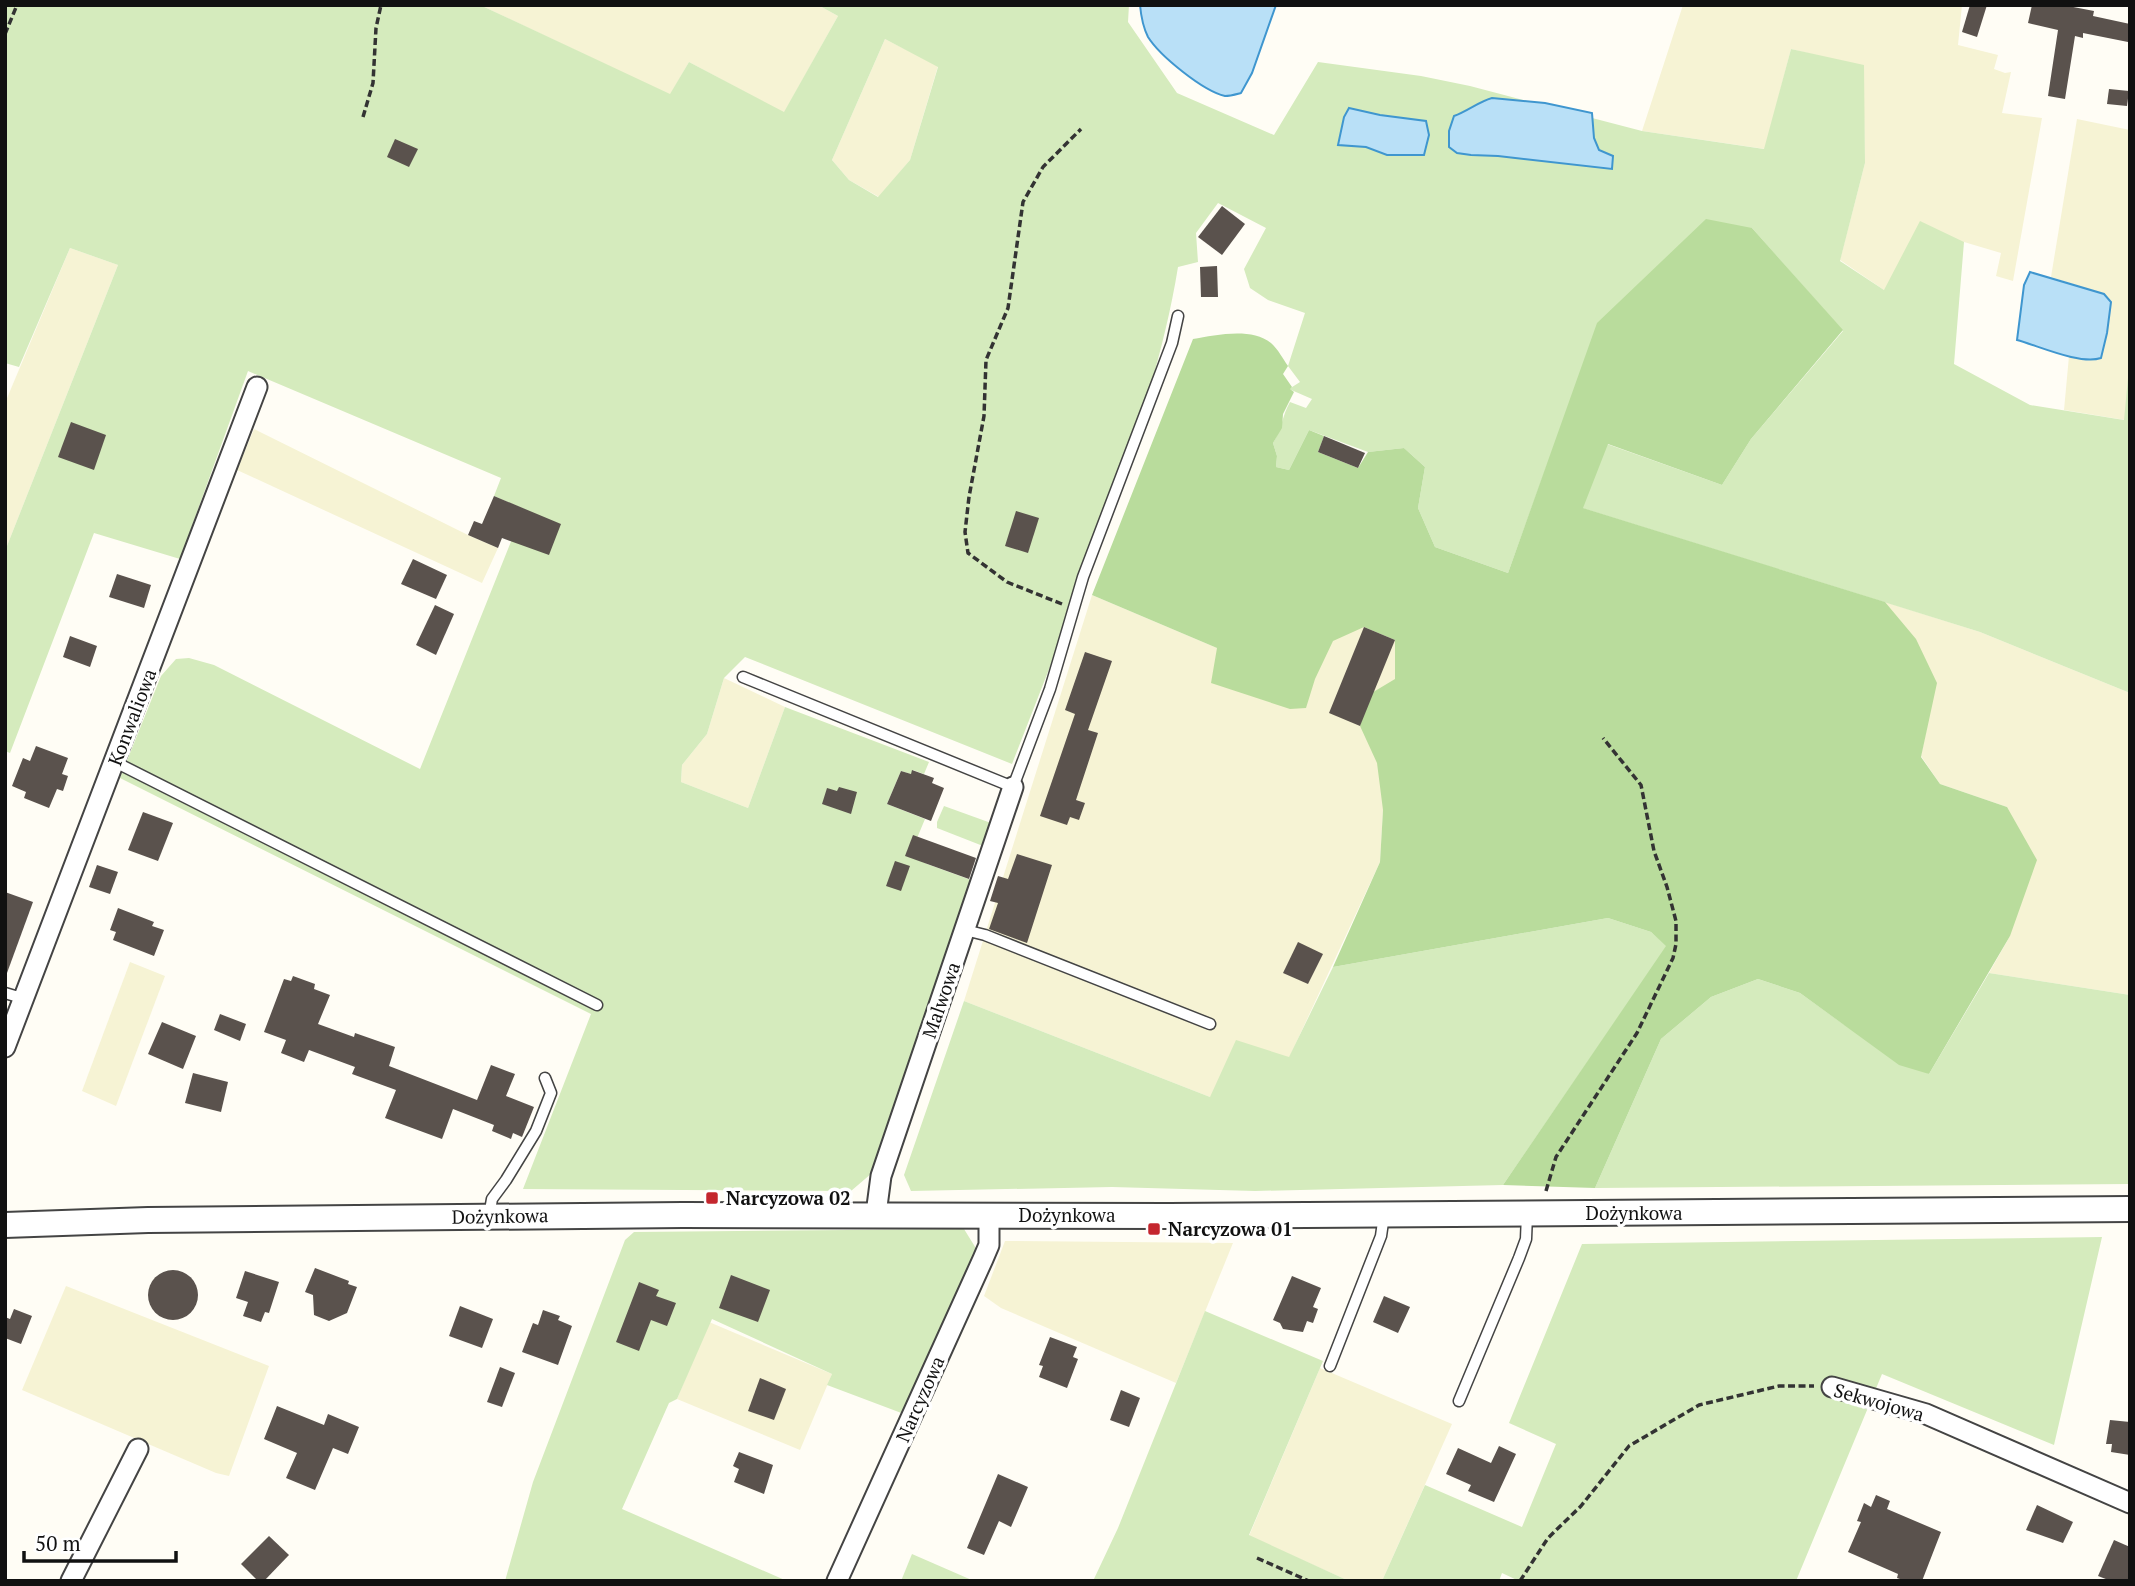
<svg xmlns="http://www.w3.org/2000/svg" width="2135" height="1586" viewBox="0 0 2135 1586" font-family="'PT Serif',serif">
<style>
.farmland{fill:#f6f3d4}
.green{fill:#d5ebbd;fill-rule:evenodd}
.forest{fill:#b9dc9c}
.water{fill:#b9e0f7;stroke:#3f96cf;stroke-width:2}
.building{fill:#5a524d}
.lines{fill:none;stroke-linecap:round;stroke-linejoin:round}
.service-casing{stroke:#444;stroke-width:13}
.minor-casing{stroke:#444;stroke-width:23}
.tertiary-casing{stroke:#444;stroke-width:28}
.path{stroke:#333;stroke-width:3.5;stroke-dasharray:7 3.5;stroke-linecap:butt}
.service{stroke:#fff;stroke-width:10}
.minor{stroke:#fff;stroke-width:19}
.tertiary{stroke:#fff;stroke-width:24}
.poi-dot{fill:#c4262e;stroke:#fff;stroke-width:2.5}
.labels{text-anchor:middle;stroke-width:7;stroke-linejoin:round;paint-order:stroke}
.street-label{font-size:19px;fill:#111;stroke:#fff}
.poi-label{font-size:19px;font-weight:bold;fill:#111;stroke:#fff;text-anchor:start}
</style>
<rect width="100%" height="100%" fill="#fffdf5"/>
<g class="farmland">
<path d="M480,5H818L838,16L784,113L689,62L670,95Z"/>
<path d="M1683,5H1962L1958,45L1998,55L1994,69L2005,73L2011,72L2002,113L2042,118L2013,281L1996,276L2001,253L1964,242L1884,290L1840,260L1865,163L1863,67L1791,49L1765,149L1642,131Z"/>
<path d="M885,39L938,66L910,160L879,197L849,180L832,160Z"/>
<path d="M2077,119L2130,130V357L2125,420L2064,410L2069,356L2093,360L2101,357L2107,333L2111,302L2104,294L2051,277Z"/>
<path d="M70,248L118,265L5,551V403Z"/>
<path d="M254,429L468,535L498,548L482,583L237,470Z"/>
<path d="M1092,595L1217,648L1364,627L1395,640L1396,679L1383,810L1380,862L1289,1058L1210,1097L964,1001Z"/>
<path d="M1885,602L1980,632L2130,693V995L1989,973L2010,936L2007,807L1940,784L1921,756L1927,727Z"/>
<path d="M724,678L785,707L748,808L681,782L682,765L707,734Z"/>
<path d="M130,962L165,976L116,1106L82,1091Z"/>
<path d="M1005,1241L1233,1243L1176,1383L1001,1308L984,1296Z"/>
<path d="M66,1286L269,1366L229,1476L216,1473L22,1390Z"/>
<path d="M709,1322L832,1374L800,1450L677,1399Z"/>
<path d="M1320,1368L1452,1424L1382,1581H1349L1249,1536Z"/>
</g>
<g class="green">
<path d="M5,5H480L670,94L689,62L784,112L838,16L818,5H1129L1128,22L1177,93L1274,135L1318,62L1421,76L1470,86L1642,131L1764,149L1791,49L1864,65L1865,163L1840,261L1884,290L1920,221L1964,242L1954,364L2030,405L2124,420L2130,357V693L1980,632L1582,508L1607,444L1722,485L1751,439L1843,331L1752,228L1547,465L1508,573L1435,547L1418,508L1425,467L1404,448L1368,452L1309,430L1289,470L1276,467L1277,456L1273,443C1282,429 1282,416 1290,402L1306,408L1312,399L1289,389L1300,382L1288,366L1305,313L1268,300L1250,288L1244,269L1266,228L1218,203L1196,233L1198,262L1178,267C1163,359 1133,446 1101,534C1072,611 1042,687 1012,764L745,657L724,678L707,734L682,765L681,782L748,808L785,707L929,762L924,774L913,770L911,774L901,771L887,804L925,819L915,843L914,857L927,864L971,880L959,913L952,943L872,1173L851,1191L523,1189L591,1014L120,778L161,676L176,659L189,658L214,665L420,769L524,509L494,496L501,478L248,371L180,559L94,533L10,753L5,751V551L118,265L70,248L19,367L5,363ZM885,39L938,67L910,160L878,197L849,180L832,160Z"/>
<path d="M944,806L991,823L983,846L937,828V822Z"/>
<path d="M1608,918L1651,932L1667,946L1503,1185L1255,1191L1112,1187L911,1191L904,1175L964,1001L1210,1097L1236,1040L1289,1057L1333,967Z"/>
<path d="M1989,973L2130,995V1184L1595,1188L1661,1039L1711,997L1758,979L1800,993L1843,1024L1929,1074Z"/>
<path d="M964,1229L977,1250L904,1414L827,1385L832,1374L712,1319L677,1399L669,1403L622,1509L787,1581H505L533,1482L625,1240L634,1232Z"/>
<path d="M2102,1237L2054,1445L1882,1374L1796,1581H1519L1502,1573L1499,1581H1382L1425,1485L1522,1527L1556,1444L1509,1423L1582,1244Z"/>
<path d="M1205,1311L1323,1361L1249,1535L1349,1581H1093L1118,1528Z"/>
<path d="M912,1554L974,1581H901Z"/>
</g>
<path class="forest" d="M1706,219L1752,228L1843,330L1751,439L1722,485L1608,444L1583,508L1885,602L1916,639L1937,683L1921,757L1940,784L2007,807L2037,860L2010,936L1929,1074L1899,1065L1800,993L1758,979L1711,997L1661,1039L1595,1188L1503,1185L1666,946L1651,932L1608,918L1333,967L1380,862L1383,810L1377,763L1360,726L1370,694L1395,679V640L1364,627L1333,641L1315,679L1306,708L1290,709L1211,683L1217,648L1092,595L1193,339C1216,335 1251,327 1271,343C1278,349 1283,359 1288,366L1283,374L1292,387L1290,389L1294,392L1283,414L1282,428L1273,443L1277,456L1276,467L1289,470L1309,430L1324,436L1318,452L1358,468L1368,452L1404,448L1425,467L1418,508L1435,547L1508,573L1597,323Z"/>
<g class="water">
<path d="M1140,5H1276L1252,73L1241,93C1237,94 1230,96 1225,96C1203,91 1160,56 1148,37C1143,27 1141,16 1140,5Z"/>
<path d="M1492,98L1545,103L1592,113L1594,138L1599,150L1613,156L1612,169L1498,156L1471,155L1457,153L1449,147V131L1454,116C1468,111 1478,102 1492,98Z"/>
<path d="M1349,108L1380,115L1426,121L1429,135L1424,155H1387L1366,147L1338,145L1344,117Z"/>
<path d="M2030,272L2104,294L2111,302L2107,333L2101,358C2080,365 2039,346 2017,340L2024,285Z"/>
</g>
<g class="building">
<path d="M1970,5H1987L1977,37L1962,32Z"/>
<path d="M2032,5H2063L2094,11L2093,16L2130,24L2128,42L2083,33V38L2075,36L2065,99L2048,96L2058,30L2028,23Z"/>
<path d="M2109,89L2129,91L2127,106L2107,104Z"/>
<path d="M395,139L418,149L409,167L387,157Z"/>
<path d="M1222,206L1245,224L1222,255L1198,237Z"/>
<path d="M1217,266L1218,297H1201L1200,267Z"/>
<path d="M71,422L106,435L94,470L58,457Z"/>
<path d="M1324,436L1365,453L1358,468L1318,452Z"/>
<path d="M494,496L561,524L549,555L502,538L498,548L468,535L474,521L482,524Z"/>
<path d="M1016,511L1039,518L1028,553L1005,546Z"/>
<path d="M413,559L447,575L436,599L401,584Z"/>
<path d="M117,574L151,585L144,608L109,597Z"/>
<path d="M435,605L454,614L436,655L416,645Z"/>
<path d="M1364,627L1395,640L1360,726L1329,713Z"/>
<path d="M70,636L97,646L90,667L63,657Z"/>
<path d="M1085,652L1112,661L1088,730L1098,733L1076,800L1085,803L1079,820L1070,817L1067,825L1040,816L1075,714L1065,710Z"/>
<path d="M36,746L68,758L62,774L68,776L63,791L57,789L49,808L24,798L26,792L12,786L23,758L30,761Z"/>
<path d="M912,770L934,778L932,783L944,788L931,821L887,804L901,771L911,774Z"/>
<path d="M839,787L857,792L851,814L822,804L827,788L837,791Z"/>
<path d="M143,812L173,823L158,861L128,850Z"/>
<path d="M913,835L976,858L969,879L905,856Z"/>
<path d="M1017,854L1052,865L1027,943L989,929L998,903L990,901L998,876L1008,879Z"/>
<path d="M895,861L910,866L901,891L886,886Z"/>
<path d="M97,865L118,872L110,894L89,887Z"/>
<path d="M5,892L33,902L7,973H5Z"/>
<path d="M118,908L154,922L152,926L164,930L154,956L113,940L116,932L110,930Z"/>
<path d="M1298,942L1323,954L1308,984L1283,973Z"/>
<path d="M293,976L315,984L314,989L330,995L318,1024L354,1037L355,1033L395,1047L389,1066L477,1100L491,1065L515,1074L506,1096L534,1107L522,1137L513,1133L511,1139L492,1131L494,1125L453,1109L442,1139L385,1118L396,1090L352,1074L355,1067L309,1050L304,1062L281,1053L286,1040L264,1032L284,979L291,981Z"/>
<path d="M220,1014L246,1024L240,1041L214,1030Z"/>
<path d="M162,1022L196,1036L183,1069L148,1054Z"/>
<path d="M193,1073L228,1082L221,1112L185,1103Z"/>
<path d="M315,1268L349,1281L348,1284L357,1287L347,1313L329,1321L314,1315L313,1295L305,1292Z"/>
<circle cx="173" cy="1295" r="25"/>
<path d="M245,1271L279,1282L269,1313L265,1312L261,1322L243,1316L248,1302L236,1298Z"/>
<path d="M731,1275L770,1290L758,1322L719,1308Z"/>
<path d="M1292,1276L1321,1288L1313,1307L1318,1309L1313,1323L1307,1321L1303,1332L1283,1329L1280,1323L1273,1320Z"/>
<path d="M639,1282L659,1290L656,1296L676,1303L667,1326L651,1320L639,1351L616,1342Z"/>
<path d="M1384,1296L1410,1307L1398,1333L1373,1322Z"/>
<path d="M460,1306L493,1319L482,1348L449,1336Z"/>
<path d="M14,1309L32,1316L21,1344L5,1338V1317L10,1319Z"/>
<path d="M543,1310L560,1316L558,1320L572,1326L558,1365L522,1352L533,1323L538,1325Z"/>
<path d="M1050,1337L1077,1347L1073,1357L1078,1359L1067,1388L1039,1377L1043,1366L1039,1365Z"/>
<path d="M500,1367L515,1373L502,1407L487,1402Z"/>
<path d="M760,1378L786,1389L774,1420L748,1411Z"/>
<path d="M1121,1390L1140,1398L1129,1427L1110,1420Z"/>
<path d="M277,1406L324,1425L328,1414L359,1427L348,1454L333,1448L315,1490L286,1478L297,1453L264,1439Z"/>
<path d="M2110,1420L2130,1422V1455L2111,1452L2112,1444H2106Z"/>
<path d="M1499,1446L1516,1454L1494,1502L1468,1491L1471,1485L1446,1474L1458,1448L1491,1463Z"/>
<path d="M739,1452L773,1465L764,1494L734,1482L739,1469L733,1466Z"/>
<path d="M998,1474L1028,1487L1011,1527L999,1521L984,1555L967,1548Z"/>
<path d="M1876,1495L1890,1501L1887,1509L1941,1532L1922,1581H1906L1897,1578L1898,1574L1848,1552L1861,1522L1857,1521L1864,1503L1871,1507Z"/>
<path d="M2037,1505L2073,1522L2063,1543L2026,1530Z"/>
<path d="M269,1536L289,1555L264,1581H258L241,1564Z"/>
<path d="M2114,1540L2130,1547V1581H2111L2098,1576Z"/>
</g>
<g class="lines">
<defs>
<g id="service">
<path d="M743,677L1013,787L1050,689L1083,577L1172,343L1178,316"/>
<path d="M115,762L597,1005"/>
<path d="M965,930L985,935L1210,1024"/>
<path d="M5,993L25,999"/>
<path d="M489,1216L492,1199L506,1180L536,1131L551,1093L545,1078"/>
<path d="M1330,1366L1381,1236L1384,1215"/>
<path d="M1459,1401L1519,1258L1526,1239L1527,1214"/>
</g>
<g id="minor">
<path d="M5,1047L257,387"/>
<path d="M876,1214L881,1176L1013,787"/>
<path d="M1832,1387L1926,1414L2130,1503"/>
<path d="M71,1581L138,1449"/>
<path d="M837,1581L983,1259L989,1245V1214"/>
</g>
<path id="tertiary" d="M5,1225L148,1220L683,1215L1170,1216L2130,1209"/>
</defs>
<use href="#service" class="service-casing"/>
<use href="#minor" class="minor-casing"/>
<use href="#tertiary" class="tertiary-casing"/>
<g class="path">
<path d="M5,34L17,5"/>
<path d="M363,117L373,83L376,28L381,5"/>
<path d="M1062,604L1007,582L968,553L965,532L969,497L984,416L986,360L1008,308L1023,202L1043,167L1081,129"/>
<path d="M1546,1191L1556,1157L1637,1033L1673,958L1676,944V921L1667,887L1654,851L1641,785L1603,738"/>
<path d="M1257,1558L1309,1581"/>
<path d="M1520,1581L1548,1538L1581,1506L1629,1446L1699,1405L1779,1386H1814"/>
</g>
<use href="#service" class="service"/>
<use href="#minor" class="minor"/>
<use href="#tertiary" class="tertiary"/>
</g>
<g class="poi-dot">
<rect x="705" y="1191" width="14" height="14" rx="3.5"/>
<rect x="1147" y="1222" width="14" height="14" rx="3.5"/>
</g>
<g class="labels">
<g class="street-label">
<text transform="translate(132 717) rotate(-69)" y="7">Konwaliowa</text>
<text transform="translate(941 1000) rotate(-71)" y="7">Malwowa</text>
<text x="1634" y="1220">Dożynkowa</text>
<text x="1067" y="1222">Dożynkowa</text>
<text transform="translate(500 1216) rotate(-1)" y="7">Dożynkowa</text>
<text transform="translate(920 1399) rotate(-66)" y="7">Narcyzowa</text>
<text transform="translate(1879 1402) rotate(16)" y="7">Sekwojowa</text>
</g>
<g class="poi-label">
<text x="726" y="1205">Narcyzowa 02</text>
<text x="1168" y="1236">Narcyzowa 01</text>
</g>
</g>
<rect width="2135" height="1586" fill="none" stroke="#111111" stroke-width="14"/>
<path d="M24 1551v10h152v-10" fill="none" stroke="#111111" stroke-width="3.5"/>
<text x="35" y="1551" font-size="21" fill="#111111" stroke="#ffffff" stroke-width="5" paint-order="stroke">50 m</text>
</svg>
